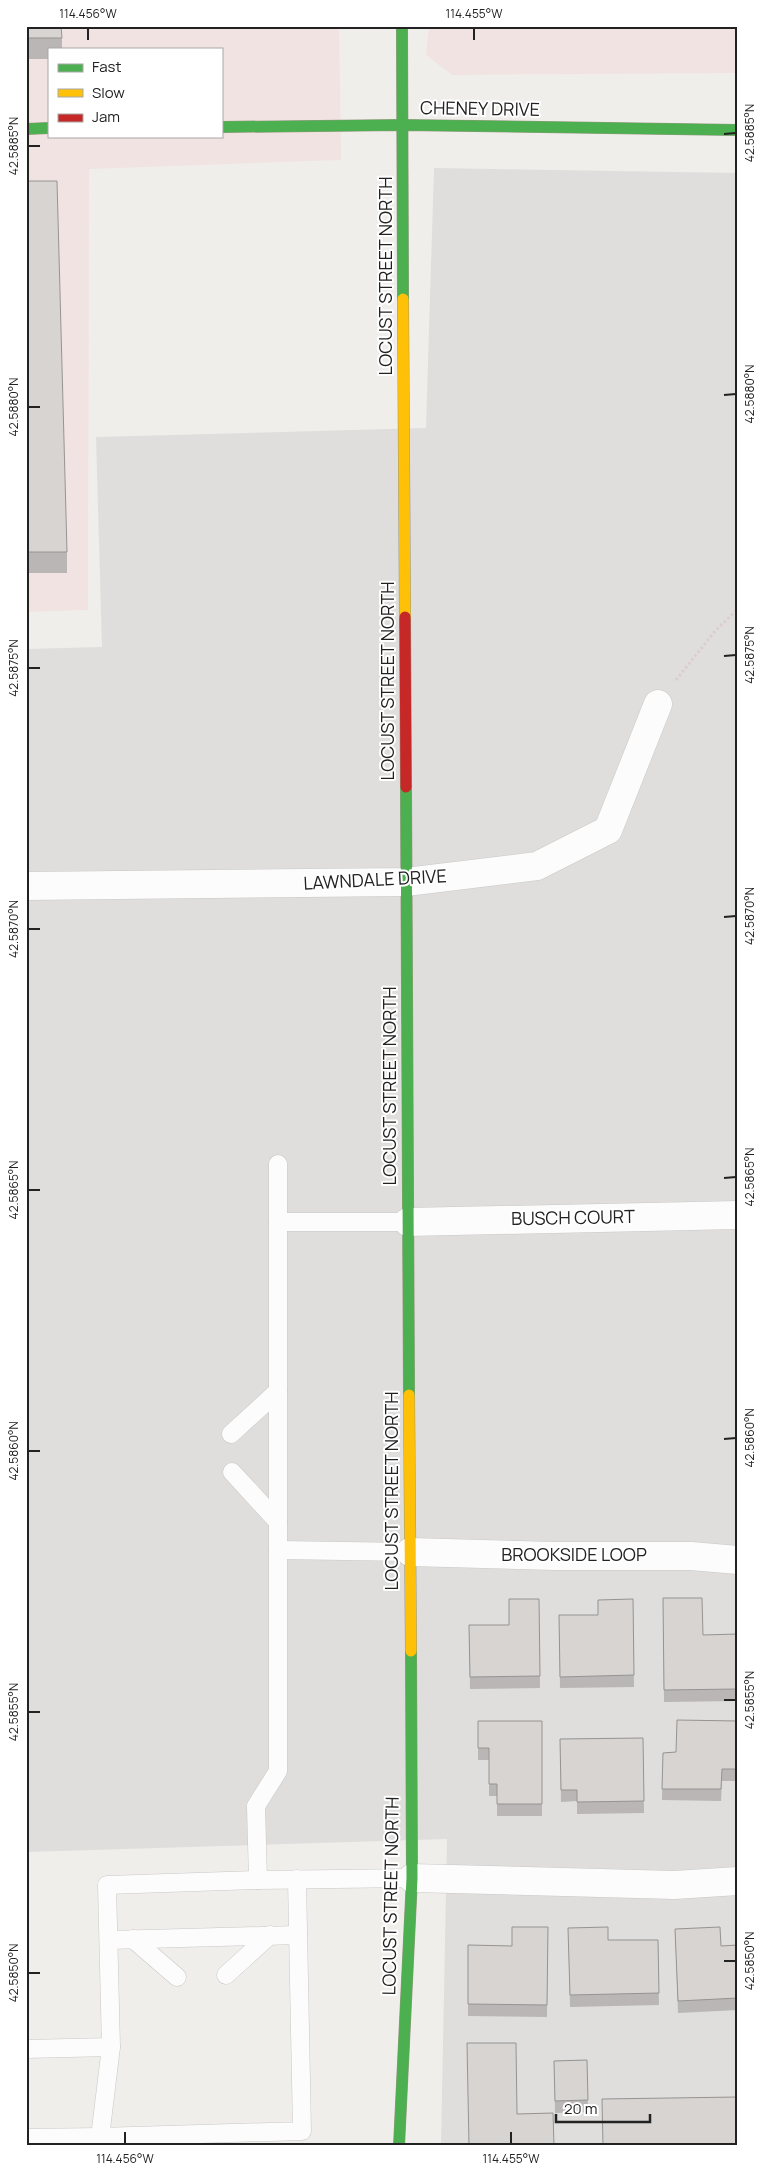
<svg xmlns="http://www.w3.org/2000/svg" width="764" height="2172" viewBox="0 0 764 2172" font-family="Manrope,sans-serif">
<style>
.residential{fill:#dfdedc}
.commercial{fill:#f1e3e1;fill-rule:evenodd}
.lines{fill:none;stroke-linecap:round;stroke-linejoin:round}
.lane-casing{stroke:#c9c8c7;stroke-width:19}
.street-casing{stroke:#c9c8c7;stroke-width:29}
.fast-casing{stroke:#999a82;stroke-width:12}
.slow-casing{stroke:#999a82;stroke-width:12}
.jam-casing{stroke:#999a82;stroke-width:12}
.path{stroke:#dccecd;stroke-width:3;stroke-dasharray:2.5 2.5;stroke-linecap:butt}
.lane{stroke:#fdfcfc;stroke-width:18}
.street{stroke:#fdfcfc;stroke-width:28}
.fast{stroke:#4caf50;stroke-width:11}
.slow{stroke:#ffc107;stroke-width:11}
.jam{stroke:#c62828;stroke-width:11}
.wall{fill:#b9b6b5}
.building{fill:#d7d4d2;stroke:#969493}
.ticks{fill:none;stroke:#222;stroke-width:2}
.labels{text-anchor:middle;stroke-width:4;stroke-linejoin:round;paint-order:stroke}
.street-label{font-size:18px;fill:#222;stroke:#fff}
.neatline{fill:none;stroke:#222;stroke-width:2}
.ticks-label{font-size:12px;text-anchor:middle;fill:#222}
</style>
<rect width="100%" height="100%" fill="#f0eeeb"/>
<path class="residential" d="M434,168L738,173V2146H441L447,1839L26,1852V649L102,647L96,437L426,428Z"/>
<g class="commercial">
<path d="M26,26H339L341,160L89,169L88,610L26,612ZM49,49H221V136H49Z"/>
<path d="M429,26H738V73L452,75L426,55Z"/>
</g>
<g class="lines">
<defs>
<g id="lane">
<path d="M278,1164V1222"/>
<path d="M408,1222H278V1771L256,1806L258,1880L412,1878"/>
<path d="M231,1434L278,1391"/>
<path d="M232,1472L278,1522"/>
<path d="M278,1550L410,1552"/>
<path d="M258,1880L107,1885L111,2047L100,2137L302,2131L297,1879"/>
<path d="M133,1939L177,1977"/>
<path d="M109,1940L298,1935"/>
<path d="M226,1975L270,1935"/>
<path d="M26,2049L111,2047"/>
<path d="M26,2138L100,2137"/>
</g>
<g id="street">
<path d="M26,886L406,882L537,866L608,830L658,704"/>
<path d="M408,1222L738,1215"/>
<path d="M410,1552L555,1556H691L738,1560"/>
<path d="M412,1878L674,1885L738,1881"/>
</g>
<g id="fast">
<path d="M402,26L403,299"/>
<path d="M221,127L402,125L738,130"/>
<path d="M26,129L49,128"/>
<path d="M406,787L409,1395"/>
<path d="M399,2146L412,1878L411,1651"/>
</g>
<g id="slow">
<path d="M403,299L405,617"/>
<path d="M409,1395L411,1651"/>
</g>
<path id="jam" d="M405,617L406,787"/>
</defs>
<use href="#lane" class="lane-casing"/>
<use href="#street" class="street-casing"/>
<use href="#fast" class="fast-casing"/>
<use href="#slow" class="slow-casing"/>
<use href="#jam" class="jam-casing"/>
<path class="path" d="M676,680L715,631L738,609"/>
<use href="#lane" class="lane"/>
<use href="#street" class="street"/>
<use href="#fast" class="fast"/>
<use href="#slow" class="slow"/>
<use href="#jam" class="jam"/>
</g>
<g class="wall">
<path d="M26,26L62,38V49H49V59H26Z"/>
<path d="M26,181L67,552V573H26Z"/>
<path d="M663,1598L703,1635L738,1634V1701L664,1702Z"/>
<path d="M539,1599L540,1688L470,1689L469,1625H509Z"/>
<path d="M633,1599L634,1687L560,1688L559,1615H598Z"/>
<path d="M478,1721H542V1816H497V1796H489V1760H478Z"/>
<path d="M738,1721V1781H722L721,1801L662,1800L663,1753L676,1752Z"/>
<path d="M643,1738L644,1813L577,1814V1801L561,1802L560,1739Z"/>
<path d="M548,1927L547,2017L468,2016V1945L512,1946Z"/>
<path d="M568,1928L608,1940H658L659,2005L570,2007Z"/>
<path d="M675,1929L721,1946L738,1945V2010L678,2013Z"/>
<path d="M587,2060L588,2112L555,2113L554,2061Z"/>
</g>
<g class="building">
<path d="M26,26H61L62,38H26Z"/>
<path d="M26,181H57L67,552H26Z"/>
<path d="M663,1598H702L703,1635L738,1634V1689L664,1690Z"/>
<path d="M509,1599H539L540,1676L470,1677L469,1625H509Z"/>
<path d="M633,1599L634,1675L560,1677L559,1615H598V1600Z"/>
<path d="M677,1720L738,1721V1769H722L721,1789H662L663,1753L676,1752Z"/>
<path d="M478,1721H542V1804H497V1784H489V1748H478Z"/>
<path d="M643,1738L644,1801L577,1802V1790H561L560,1739Z"/>
<path d="M512,1927H548L547,2005L468,2004V1945L512,1946Z"/>
<path d="M608,1927V1940H658L659,1993L570,1995L568,1928Z"/>
<path d="M720,1927L721,1946L738,1945V1998L678,2001L675,1929Z"/>
<path d="M467,2043H516L517,2114L553,2113L554,2146H469Z"/>
<path d="M587,2060L588,2100L555,2101L554,2061Z"/>
<path d="M738,2097V2146H603L602,2099Z"/>
</g>
<path class="ticks" d="M88,28V40M474,28V40M724,134L736,133M28,146H40M724,395L736,394M28,407H40M724,656L736,655M28,668H40M724,917L736,916M28,929H40M724,1178L736,1177M28,1190H40M724,1439L736,1438M28,1451H40M724,1700H736M28,1712H40M724,1961H736M28,1973H40M125,2132V2144M511,2132V2144"/>
<g class="labels">
<g class="street-label">
<text transform="translate(480 109) rotate(1)" y="6">CHENEY DRIVE</text>
<text transform="translate(386 276) rotate(-90)" y="6">LOCUST STREET NORTH</text>
<text transform="translate(388 681) rotate(-90)" y="6">LOCUST STREET NORTH</text>
<text transform="translate(375 880) rotate(-3)" y="6">LAWNDALE DRIVE</text>
<text transform="translate(390 1086) rotate(-90)" y="6">LOCUST STREET NORTH</text>
<text transform="translate(573 1218) rotate(-1)" y="6">BUSCH COURT</text>
<text transform="translate(392 1491) rotate(-90)" y="6">LOCUST STREET NORTH</text>
<text x="574" y="1561">BROOKSIDE LOOP</text>
<text transform="translate(391 1896) rotate(-89)" y="6">LOCUST STREET NORTH</text>
</g>
</g>
<rect width="764" height="2172" fill="none" stroke="#ffffff" stroke-width="55"/>
<rect x="48" y="48" width="175" height="90" fill="#ffffff" stroke="#a7a7a7"/>
<rect x="58" y="64" width="25" height="8" fill="#4caf50" stroke="#a7a7a7"/>
<text x="92" y="72" font-size="15" fill="#222222">Fast</text>
<rect x="58" y="89" width="25" height="8" fill="#ffc107" stroke="#a7a7a7"/>
<text x="92" y="98" font-size="15" fill="#222222">Slow</text>
<rect x="58" y="114" width="25" height="8" fill="#c62828" stroke="#a7a7a7"/>
<text x="92" y="122" font-size="15" fill="#222222">Jam</text>
<path d="M556 2114v8h94v-8" fill="none" stroke="#222222" stroke-width="2.5"/>
<text x="564" y="2114" font-size="15" fill="#222222" stroke="#ffffff" stroke-width="4" paint-order="stroke">20 m</text>
<rect x="28" y="28" width="708" height="2116" class="neatline"/>
<g class="ticks-label">
<text x="88" y="18">114.456°W</text>
<text x="474" y="18">114.455°W</text>
<text transform="translate(750 133) rotate(-90)" y="4">42.5885°N</text>
<text transform="translate(14 146) rotate(-90)" y="4">42.5885°N</text>
<text transform="translate(750 394) rotate(-90)" y="4">42.5880°N</text>
<text transform="translate(14 407) rotate(-90)" y="4">42.5880°N</text>
<text transform="translate(750 655) rotate(-90)" y="4">42.5875°N</text>
<text transform="translate(14 668) rotate(-90)" y="4">42.5875°N</text>
<text transform="translate(750 916) rotate(-90)" y="4">42.5870°N</text>
<text transform="translate(14 929) rotate(-90)" y="4">42.5870°N</text>
<text transform="translate(750 1177) rotate(-90)" y="4">42.5865°N</text>
<text transform="translate(14 1190) rotate(-90)" y="4">42.5865°N</text>
<text transform="translate(750 1438) rotate(-90)" y="4">42.5860°N</text>
<text transform="translate(14 1451) rotate(-90)" y="4">42.5860°N</text>
<text transform="translate(750 1700) rotate(-90)" y="4">42.5855°N</text>
<text transform="translate(14 1712) rotate(-90)" y="4">42.5855°N</text>
<text transform="translate(750 1961) rotate(-90)" y="4">42.5850°N</text>
<text transform="translate(14 1973) rotate(-90)" y="4">42.5850°N</text>
<text x="125" y="2163">114.456°W</text>
<text x="511" y="2163">114.455°W</text>
</g>
</svg>
